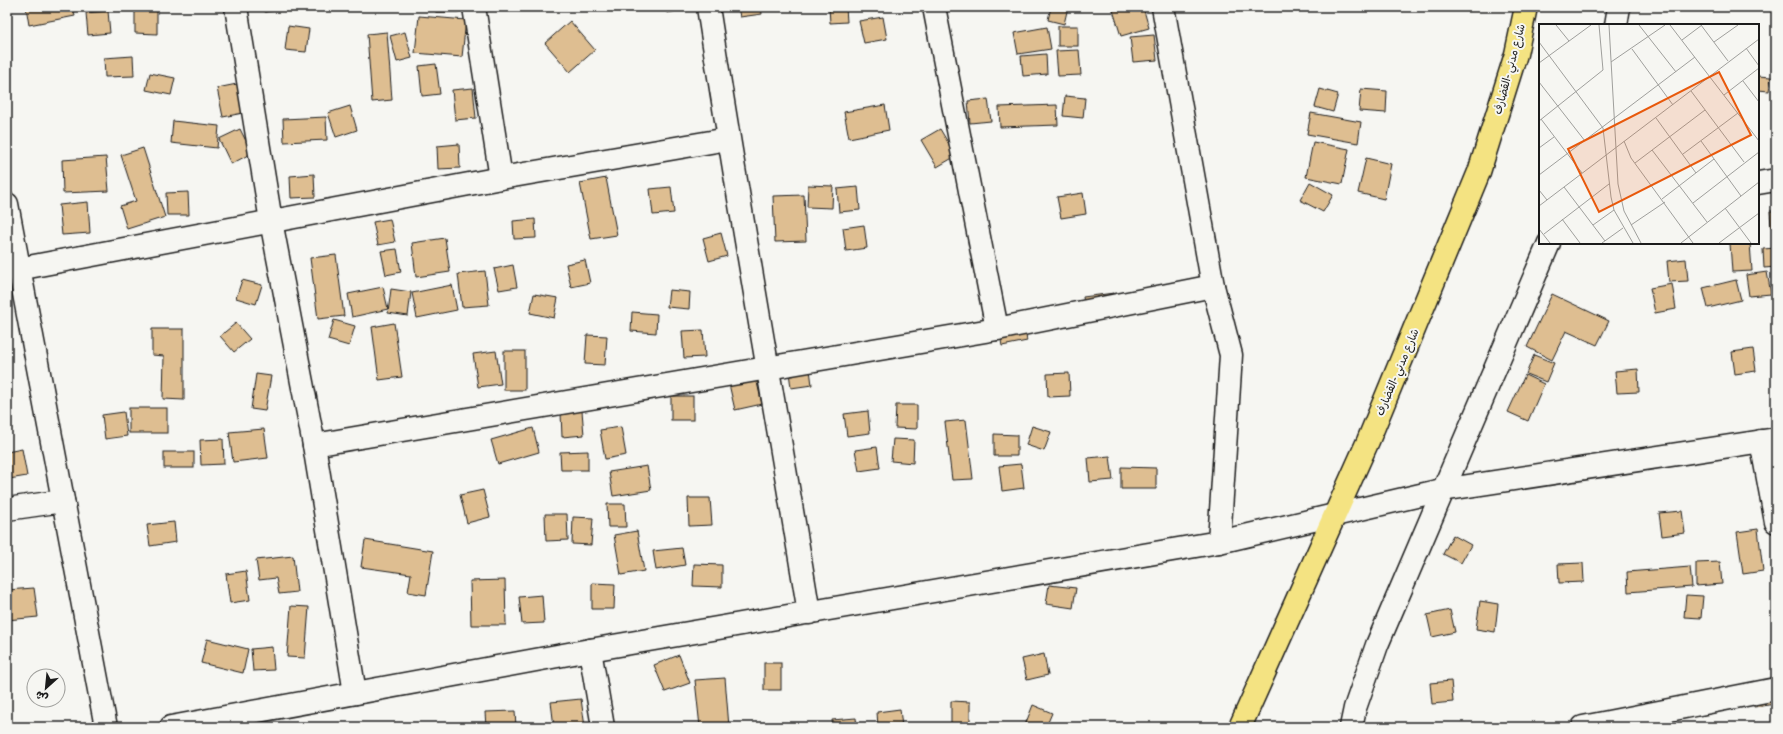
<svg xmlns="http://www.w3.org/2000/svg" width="1783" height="734" viewBox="0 0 1783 734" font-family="'Balsamiq Sans','Playpen Sans Arabic',sans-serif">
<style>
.building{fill:#debe91;stroke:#1c1c1c}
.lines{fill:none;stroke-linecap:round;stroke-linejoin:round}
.minor-casing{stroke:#1c1c1c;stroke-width:25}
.trunk-casing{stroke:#1c1c1c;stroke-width:25}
.minor{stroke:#f6f6f2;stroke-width:22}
.trunk{stroke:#f4e382;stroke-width:22}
.labels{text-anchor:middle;stroke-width:4;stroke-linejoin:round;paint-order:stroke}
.street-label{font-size:11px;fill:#1c1c1c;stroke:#f6f6f2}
.inset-road{fill:none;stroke:#9f9f9c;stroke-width:1}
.view{fill:#e8590c;fill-opacity:0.15;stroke:#e8590c;stroke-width:2}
.inset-edge{fill:none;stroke:#1c1c1c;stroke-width:2}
</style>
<rect width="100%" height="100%" fill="#f6f6f2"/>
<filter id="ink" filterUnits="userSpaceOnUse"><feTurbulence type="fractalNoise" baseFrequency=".025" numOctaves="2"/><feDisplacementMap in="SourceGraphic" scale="8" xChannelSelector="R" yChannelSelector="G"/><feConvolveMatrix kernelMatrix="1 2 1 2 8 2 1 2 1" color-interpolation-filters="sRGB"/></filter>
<g filter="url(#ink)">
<g class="building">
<path d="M26,7H73L75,16L29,25Z"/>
<path d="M264,7H287L288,8L265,12Z"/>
<rect x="436" y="7" width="22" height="5"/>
<path d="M665,7H692V8L667,13Z"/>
<path d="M738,7H761L762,14L740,17Z"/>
<path d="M829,7H846L847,22L830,23Z"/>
<path d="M1051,7H1068L1064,24L1048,20Z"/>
<path d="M1112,7H1143L1149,28L1121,36Z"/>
<path d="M135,9H157V34L135,33Z"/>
<path d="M108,11L110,33L88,35L86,13Z"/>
<path d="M419,16L466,20L462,57L415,53Z"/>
<path d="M883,17L887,39L864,43L859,21Z"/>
<path d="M570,21L595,50L570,72L545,43Z"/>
<path d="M288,26L309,29L306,52L285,50Z"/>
<rect x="1058" y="26" width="20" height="20"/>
<path d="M1047,27L1051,49L1018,54L1014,33Z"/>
<path d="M387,32L392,100L372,102L367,34Z"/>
<path d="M405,32L412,58L397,62L390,36Z"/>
<path d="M1154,35L1157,60L1133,62L1130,37Z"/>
<path d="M1079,50L1081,75L1058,76L1056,51Z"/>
<path d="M1046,54L1047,74L1023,76L1021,56Z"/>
<path d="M133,56L134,76L105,77L104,58Z"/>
<path d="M436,64L440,94L422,96L419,66Z"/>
<path d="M150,73L175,78L171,95L146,90Z"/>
<path d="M1758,76L1771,77L1769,91L1758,90Z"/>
<path d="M237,84L243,113L223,117L217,88Z"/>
<path d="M473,88L476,118L455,120L452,90Z"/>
<path d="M1320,89L1338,94L1333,112L1315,107Z"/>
<path d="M1361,89L1387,91L1386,113L1359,111Z"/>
<path d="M1065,96L1085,98L1083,118L1063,116Z"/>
<path d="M988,99L991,121L970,123L968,101Z"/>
<path d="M885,105L889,130L849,138L844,112Z"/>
<path d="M1057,105L1058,125L1000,127L999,107Z"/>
<path d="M350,106L357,130L336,137L328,113Z"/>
<path d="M1311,113L1361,122L1358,143L1307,134Z"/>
<path d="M326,117L327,140L284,142L283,119Z"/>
<path d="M173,121L219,126L217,148L171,143Z"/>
<path d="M240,129L252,153L231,164L219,139Z"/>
<path d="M940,129L956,156L937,167L921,140Z"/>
<path d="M1313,142L1349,149L1342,184L1306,177Z"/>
<path d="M459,144L460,168L438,169L437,146Z"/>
<path d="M143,148L165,217L127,229L120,206L136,201L121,155Z"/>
<path d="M106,157L109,191L63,193L62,160Z"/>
<path d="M1366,158L1391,164L1384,199L1358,193Z"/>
<path d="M314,174L315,197L291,198L290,176Z"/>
<path d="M606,178L617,235L591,239L580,183Z"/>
<path d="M1310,182L1333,195L1323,212L1300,200Z"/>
<path d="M808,185L833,186L832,208L807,207Z"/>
<path d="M671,187L674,213L653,215L650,189Z"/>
<path d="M858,187L860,210L839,212L837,189Z"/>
<path d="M188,192L189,215H167L166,193Z"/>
<path d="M1083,193L1086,214L1061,218L1057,197Z"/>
<path d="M804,195L806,241L775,242L773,196Z"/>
<path d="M88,202L90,233L62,235L59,205Z"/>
<path d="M1770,211H1776V226L1771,227Z"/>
<path d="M390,219L395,242L378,245L373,222Z"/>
<path d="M535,219L536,238L514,239L513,221Z"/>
<path d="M864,225L867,248L846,251L843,228Z"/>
<path d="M721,233L727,256L709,261L703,238Z"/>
<path d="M445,238L450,272L416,277L412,243Z"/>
<path d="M1730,243H1750L1752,271L1732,272Z"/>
<path d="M1776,248V267L1764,268L1763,249Z"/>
<path d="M397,249L401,272L386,275L381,251Z"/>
<path d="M336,255L344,316L318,319L310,258Z"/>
<path d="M1686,259L1688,281L1669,282L1667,261Z"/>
<path d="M585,260L590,283L571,287L566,264Z"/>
<path d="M513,265L517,287L499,290L494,269Z"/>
<path d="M485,271L489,305L462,307L458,274Z"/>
<path d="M1767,272L1771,294L1749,296L1746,275Z"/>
<path d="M242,280L262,285L256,304L236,298Z"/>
<path d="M1736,280L1741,300L1708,308L1703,288Z"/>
<path d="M1672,284L1676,309L1655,313L1650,288Z"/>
<path d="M452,285L457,310L417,318L412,293Z"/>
<path d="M383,287L388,309L352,317L348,294Z"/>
<path d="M391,289L411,292L408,316L388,313Z"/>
<path d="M669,290L690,292L689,309L667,307Z"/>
<path d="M1114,293L1117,310L1086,315L1083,297Z"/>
<path d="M534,294L558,298L554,318L530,313Z"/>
<path d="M1552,294L1609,321L1597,345L1566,331L1552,360L1527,347Z"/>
<path d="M632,312L657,314L656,333L631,331Z"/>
<path d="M1023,319L1027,341L1002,346L998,323Z"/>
<path d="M334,320L355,326L349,346L328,340Z"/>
<path d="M236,323L250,339L234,352L220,336Z"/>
<path d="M394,323L402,377L379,380L372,327Z"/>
<path d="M152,329H184V400L163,399L164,356L152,355Z"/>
<path d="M703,330L705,357L684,358L682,331Z"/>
<path d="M587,335L607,336L605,365L585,364Z"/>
<path d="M1753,349L1756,371L1735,374L1732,352Z"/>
<path d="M496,351L501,384L478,387L473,354Z"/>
<rect x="504" y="351" width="21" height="39"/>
<path d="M808,354L812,385L791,388L787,356Z"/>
<path d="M1534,355L1554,363L1546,382L1526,374Z"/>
<path d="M1638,369L1639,392L1617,393L1615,371Z"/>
<path d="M1069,373L1070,396L1048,397L1047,374Z"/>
<path d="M256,374L271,376L265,411L251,409Z"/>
<path d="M1525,375L1544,384L1528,421L1508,412Z"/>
<path d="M756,378L762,404L735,410L729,384Z"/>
<rect x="671" y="396" width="22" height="24"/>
<path d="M896,405H917V429L895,428Z"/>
<rect x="129" y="408" width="38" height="25"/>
<path d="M582,411L584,435L562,437L561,413Z"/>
<path d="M868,411L870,433L847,436L844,414Z"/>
<path d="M124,412L127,436L105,439L102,415Z"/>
<path d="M966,420L973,479L952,480L945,422Z"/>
<path d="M1032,426L1051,432L1044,451L1026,445Z"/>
<path d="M621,427L626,455L605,459L600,430Z"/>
<path d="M533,428L539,452L498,464L491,440Z"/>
<path d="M264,429L268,458L233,462L229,432Z"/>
<path d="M994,434L1017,435V456H994Z"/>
<path d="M223,439L224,464L201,465L200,440Z"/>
<path d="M893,439L914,440L913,463L891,461Z"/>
<path d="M877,447L880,468L859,471L855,450Z"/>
<path d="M22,449L27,476L9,479L7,468V452Z"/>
<path d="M588,451V470H561L560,452Z"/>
<rect x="164" y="452" width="30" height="16"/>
<path d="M1110,456L1113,480L1090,482L1088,458Z"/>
<path d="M1021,464L1024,488L1002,491L999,466Z"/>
<path d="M647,466L651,490L613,496L609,472Z"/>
<path d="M1121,467L1156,468V489H1121Z"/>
<path d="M483,490L490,517L467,523L460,495Z"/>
<path d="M688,498H710L712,525L689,526Z"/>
<path d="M607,504H625L626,527H608Z"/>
<path d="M1682,511L1685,533L1662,536L1659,513Z"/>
<path d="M545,514H567L568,540L546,541Z"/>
<path d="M573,517L593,518L591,545L572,544Z"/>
<path d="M174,522L176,542L150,546L147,525Z"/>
<path d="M1758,529L1763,571L1743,574L1737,532Z"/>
<path d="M637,531L644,571L621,575L614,535Z"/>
<path d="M1453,535L1471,545L1461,563L1443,554Z"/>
<path d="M365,540L433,551L426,595L408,592L411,574L361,567Z"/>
<path d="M682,548L685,565L656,570L653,551Z"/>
<path d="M293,556L297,592L279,594L276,578L259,580L256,560Z"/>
<path d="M1720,562L1722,584L1696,586V563Z"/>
<path d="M1583,563L1584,582L1559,583L1558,564Z"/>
<path d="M694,564L722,565V587L693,586Z"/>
<path d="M1690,567L1692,587L1628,592L1627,572Z"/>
<path d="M246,571L250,600L230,603L226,574Z"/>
<path d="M505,580L506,625H471L470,581Z"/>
<path d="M592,583L615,584L614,609H592Z"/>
<path d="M1049,585L1076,588L1073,608L1046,604Z"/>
<path d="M34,588L38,617L7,620V590Z"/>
<path d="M542,595L544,623L522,624L519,597Z"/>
<path d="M1686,595L1703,596L1701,618L1684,617Z"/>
<path d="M1480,601L1498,604L1495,632L1476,629Z"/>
<path d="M291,606L309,607L305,658L287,657Z"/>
<path d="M1450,610L1455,632L1432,637L1427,615Z"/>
<path d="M207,639L248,649L243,673L201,663Z"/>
<path d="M272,647L274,670L253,671L251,649Z"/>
<path d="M1044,654L1048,675L1027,680L1022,659Z"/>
<path d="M679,655L690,683L665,692L654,665Z"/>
<rect x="764" y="663" width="17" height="27"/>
<path d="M725,678L729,727H700L695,680Z"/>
<path d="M1451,681L1453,702L1432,704L1430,683Z"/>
<path d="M1776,684V704L1754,707L1750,688Z"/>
<path d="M581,699L585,727H554L551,702Z"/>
<path d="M951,701L970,702V727H951Z"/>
<path d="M1033,705L1052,713L1046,727H1029L1025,725Z"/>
<path d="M900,709L902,727H878L877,712Z"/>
<path d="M515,711L516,727H486L485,712Z"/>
<path d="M856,718L857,727H833L832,720Z"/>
</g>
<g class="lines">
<defs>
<g id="minor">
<path d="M236,7L271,221L314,445L355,693"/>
<path d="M474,7L501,178"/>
<path d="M708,7C739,209 776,411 809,613"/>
<path d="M934,7L997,329"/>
<path d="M1163,7L1213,286L1231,355L1219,542"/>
<path d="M1616,25L1619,7"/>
<path d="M1758,183L1776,180"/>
<path d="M7,204L106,727"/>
<path d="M18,269L501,178L728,139"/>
<path d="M1761,441L1776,522"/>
<path d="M314,445L997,329L1213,286"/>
<path d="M7,509L63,501"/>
<path d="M590,650L603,727"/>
<path d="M171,727L590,650L1219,542L1442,490L1776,439"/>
<path d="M1351,727L1355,708L1377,645L1549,243"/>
<path d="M1583,727L1776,689"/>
</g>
<path id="trunk" d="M1240,727L1368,441L1479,172L1516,54L1526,7"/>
</defs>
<use href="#minor" class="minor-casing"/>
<use href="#trunk" class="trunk-casing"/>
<use href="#minor" class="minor"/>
<use href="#trunk" class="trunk"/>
</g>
</g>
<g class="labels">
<g class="street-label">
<text transform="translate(1509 69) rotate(-75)" y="4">شارع مدني -القضارف</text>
<text transform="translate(1397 372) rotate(-67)" y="4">شارع مدني -القضارف</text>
</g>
</g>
<g transform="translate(1539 24)">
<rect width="220" height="220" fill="#f6f6f2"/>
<path class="inset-road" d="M17,1L30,17M70,1L79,160L85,187L102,219M100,1L137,48M131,1L220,117M162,1L189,37M143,16L163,1M0,18L64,104L72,173L75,186L94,219M175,18L199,1M207,24L220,42M93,25L134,81M72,38L126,1M0,39L52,1M204,57L220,78M0,58L46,117M152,67L205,138M185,71L220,44M117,94L157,149M2,95L43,149M0,97L64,46L60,1M85,117L92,134L154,219M162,117L202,172M0,124L15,113M113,126L168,198M144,130L199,89M96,139L166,86M0,151L156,33M25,163L66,217M0,166L8,176M123,175L175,135M154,179L220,128M0,182L220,15M186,184L212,219M23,195L41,219M54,201L75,186M92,201L126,178M0,205L11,219M5,210L70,160M63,219L84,204M142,219L220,158M180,219L220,189"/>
<path class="view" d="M180,48L212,111L60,188L29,125Z"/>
<rect width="220" height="220" class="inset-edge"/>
</g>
<rect width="1783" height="734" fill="none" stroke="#f6f6f2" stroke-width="24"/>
<rect x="12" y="12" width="1759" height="710" fill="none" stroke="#1c1c1c" stroke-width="1.5" filter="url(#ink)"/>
<g transform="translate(46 688) rotate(207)"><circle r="19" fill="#f6f6f2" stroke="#9f9f9c"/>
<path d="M0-3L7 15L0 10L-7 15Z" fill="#1c1c1c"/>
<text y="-6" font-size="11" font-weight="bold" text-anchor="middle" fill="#1c1c1c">ش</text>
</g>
</svg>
